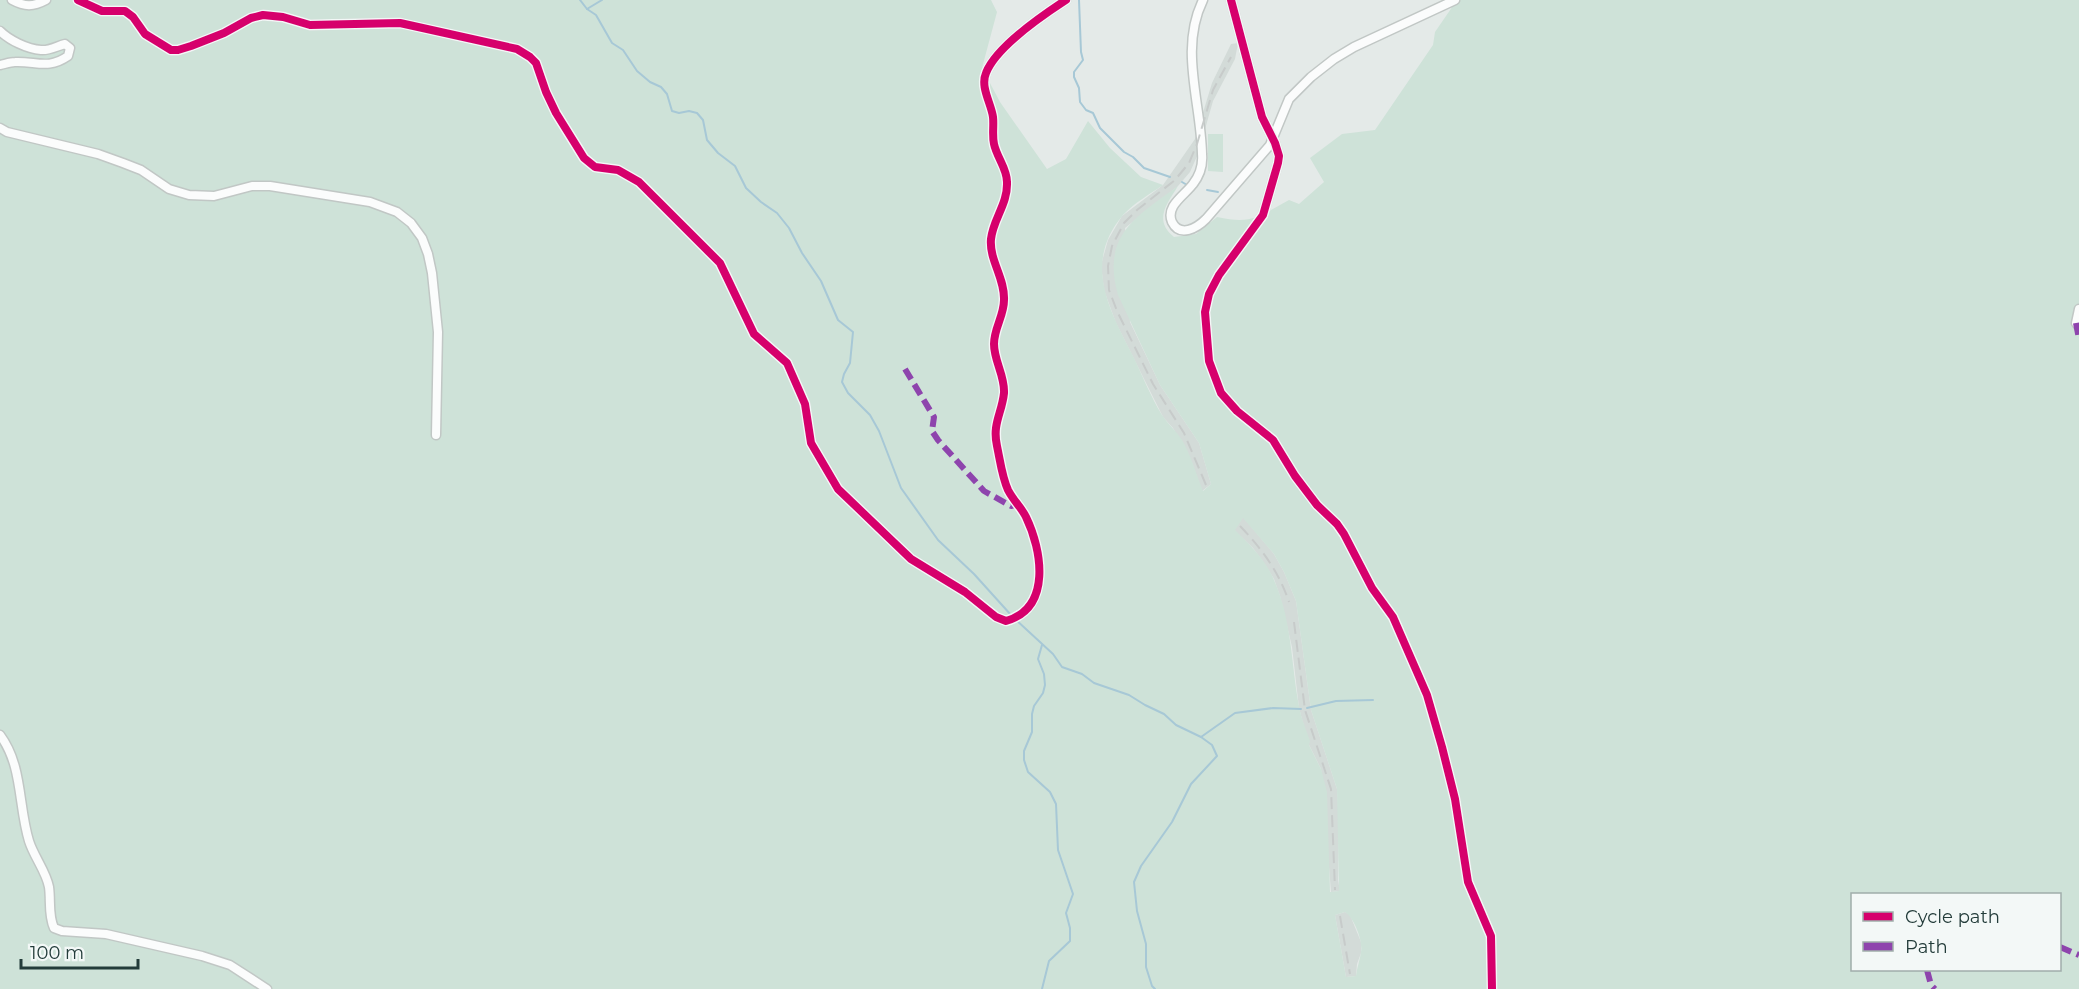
<svg xmlns="http://www.w3.org/2000/svg" width="2079" height="989" viewBox="0 0 2079 989" font-family="Montserrat,sans-serif">
<style>
.built{fill:#d3dbd8}
.green{fill:#cee2d8;fill-rule:evenodd}
.lines{fill:none;stroke-linecap:round;stroke-linejoin:round}
.stream{stroke:#a7c8d6;stroke-width:2}
.minor-casing{stroke:#c1c7c5;stroke-width:11}
.minor{stroke:#fbfcfc;stroke-width:8}
.rail{stroke:#c7cbca;stroke-width:2;stroke-dasharray:12 6;stroke-linecap:butt}
.quiet{stroke:#8e44ad;stroke-width:6;stroke-dasharray:12 6;stroke-linecap:butt}
.cycleway-casing{stroke:#f3f8f7;stroke-width:11}
.cycleway{stroke:#d6006c;stroke-width:8}
</style>
<rect width="100%" height="100%" fill="#e4eae8"/>
<g class="built">
<path d="M1238,43L1235,59L1213,101L1198,154L1190,172L1178,186L1125,228L1130,322L1160,385L1199,443L1211,484L1202,491L1192,463L1173,428L1163,417L1116,323L1104,290L1101,265L1108,240L1122,216L1163,185L1195,139L1212,83L1231,44Z"/>
<path d="M1243,517L1274,554L1284,572L1296,601L1311,710L1337,789L1339,817L1338,880L1340,891L1331,892L1321,769L1309,745L1299,708L1292,647L1280,596L1274,579L1264,563L1253,548L1234,530Z"/>
<path d="M1345,912L1350,915L1361,942V953L1357,964L1356,976L1346,977L1335,915Z"/>
</g>
<g class="green">
<path d="M0,0H991L997,12L982,68L1000,102L1047,169L1066,159L1088,121L1110,148L1141,177L1163,185C1150,194 1134,203 1123,215C1082,263 1110,311 1134,358C1143,377 1151,397 1162,415C1168,424 1176,431 1182,440C1191,455 1196,474 1203,491L1211,484L1199,443L1160,385L1118,295C1101,235 1136,217 1178,186C1167,204 1153,220 1174,237L1196,234L1217,217C1253,225 1259,216 1289,200L1299,204L1324,182L1310,158L1342,134L1375,130L1433,45L1435,32L1457,0H2079V989H0ZM1243,518L1274,554L1284,572L1296,601L1311,710L1337,789L1339,891L1330,892L1327,792L1321,769L1309,745L1310,741C1306,729 1301,718 1299,706C1291,664 1292,620 1274,580C1266,560 1250,545 1235,530ZM1852,894H2060V970H1852ZM1345,912C1354,918 1363,940 1361,952C1360,960 1357,967 1356,976L1346,977L1335,915Z"/>
<path d="M1208,134H1223V172L1208,171Z"/>
</g>
<g class="lines">
<g class="stream">
<path d="M580,0L587,9L596,15L612,43L623,50L637,71L650,82L661,87L667,94L672,111L679,113L689,111L697,113L703,120L707,140L718,153L735,166L746,188L761,202L777,213L789,228L802,253L821,281L838,320L853,332L850,363L844,374L842,382L848,393L870,415L879,431L901,488L938,540L974,574L1011,615"/>
<path d="M1079,0L1081,52L1083,60L1074,72V77L1079,88L1080,102L1086,110L1093,113L1100,128L1124,152L1133,157L1144,168L1170,177"/>
<path d="M587,9L602,0"/>
<path d="M1182,182L1187,185"/>
<path d="M1207,190L1218,192"/>
<path d="M1015,619L1053,654L1062,667L1082,674L1094,683L1129,695L1145,705L1164,714L1176,725L1201,737L1212,745L1217,756L1191,784L1172,822L1141,866L1134,882L1137,911L1146,944V967L1152,986L1155,989"/>
<path d="M1307,708L1336,701L1373,700"/>
<path d="M1201,737L1235,713L1273,708L1301,709"/>
<path d="M1042,989L1049,961L1070,941V928L1066,913L1073,894L1058,850L1056,804L1050,792L1028,772L1024,760V751L1032,732V714L1034,706L1043,693L1045,685L1044,674L1038,659L1042,645"/>
</g>
<defs>
<g id="minor">
<path d="M12,0C25,7 33,7 46,0"/>
<path d="M78,0L102,11H125L133,17L145,34L171,50H178L191,46L224,33L251,18L263,15L283,17L310,25L400,23L517,49L530,57L536,63L546,92L556,113L584,158L595,167L618,170L639,182L720,263L754,334L787,363L805,404L811,443L838,489L911,559L965,592L996,617L1006,621C1052,608 1042,550 1026,517C1021,507 1013,500 1008,490C1002,477 1000,460 997,446C992,424 1002,413 1004,393C1005,376 994,361 994,344C994,328 1004,316 1004,300C1005,278 989,260 991,239C993,219 1008,204 1007,182C1007,168 997,158 994,144C992,135 994,126 993,117C991,103 980,87 986,73C996,47 1043,15 1066,0"/>
<path d="M1203,0C1179,49 1201,102 1202,154C1203,165 1200,175 1193,184C1185,195 1165,206 1172,222C1180,238 1197,228 1206,219L1270,145L1289,99L1311,77L1334,59L1354,47L1455,0"/>
<path d="M1231,0L1262,117L1275,143L1279,156L1278,163L1263,215L1219,275L1209,294L1205,312L1209,361L1221,393L1237,411L1273,440L1295,476L1317,505L1337,524L1344,534L1372,588L1393,617L1427,695L1442,747L1455,799L1468,882L1491,936L1492,989"/>
<path d="M0,31C9,40 27,49 41,50C49,51 57,46 65,44L70,48L68,56C48,70 36,61 15,62C10,62 5,64 0,65"/>
<path d="M0,128L7,132L98,154L123,163L141,170L169,189L189,195L214,196L252,186H270L370,202L397,212L411,223L422,238L428,254L432,273L438,332L436,435"/>
<path d="M2079,309L2076,323L2079,327"/>
<path d="M0,735C23,766 18,805 29,841C34,857 46,871 49,887C51,901 48,915 54,928L62,931L106,934L202,956L230,965L267,989"/>
</g>
</defs>
<use href="#minor" class="minor-casing"/>
<use href="#minor" class="minor"/>
<g class="rail">
<path d="M1206,485L1184,433L1153,384L1117,311L1109,290L1108,266L1112,246L1124,223L1137,210L1175,180L1189,163L1197,144L1213,90L1231,57"/>
<path d="M1240,526C1262,549 1279,572 1289,602"/>
<path d="M1294,622L1305,710L1331,789L1335,890"/>
<path d="M1340,916L1350,974"/>
</g>
<g class="quiet">
<path d="M2076,323L2079,339"/>
<path d="M905,369L934,417L932,431L938,440L984,491L1011,506L1018,504"/>
<path d="M2060,947L2079,955"/>
<path d="M1927,970L1931,985L1935,989"/>
</g>
<defs>
<g id="cycleway">
<path d="M78,0L102,11H125L133,17L145,34L171,50H178L191,46L224,33L251,18L263,15L283,17L310,25L400,23L517,49L530,57L536,63L546,92L556,113L584,158L595,167L618,170L639,182L720,263L754,334L787,363L805,404L811,443L838,489L911,559L965,592L996,617L1006,621C1052,608 1042,550 1026,517C1021,507 1013,500 1008,490C1002,477 1000,460 997,446C992,424 1002,413 1004,393C1005,376 994,361 994,344C994,328 1004,316 1004,300C1005,278 989,260 991,239C993,219 1008,204 1007,182C1007,168 997,158 994,144C992,135 994,126 993,117C991,103 980,87 986,73C996,47 1043,15 1066,0"/>
<path d="M1231,0L1262,117L1275,143L1279,156L1278,163L1263,215L1219,275L1209,294L1205,312L1209,361L1221,393L1237,411L1273,440L1295,476L1317,505L1337,524L1344,534L1372,588L1393,617L1427,695L1442,747L1455,799L1468,882L1491,936L1492,989"/>
</g>
</defs>
<use href="#cycleway" class="cycleway-casing"/>
<use href="#cycleway" class="cycleway"/>
</g>
<rect x="1851" y="893" width="210" height="78" fill="#f3f8f7" stroke="#a0adab" stroke-width="1.5"/>
<rect x="1863" y="912" width="30" height="9" fill="#d6006c" stroke="#a0adab" stroke-width="1.5"/>
<text x="1905" y="923" font-size="18" fill="#233c3a">Cycle path</text>
<rect x="1863" y="942" width="30" height="9" fill="#8e44ad" stroke="#a0adab" stroke-width="1.5"/>
<text x="1905" y="953" font-size="18" fill="#233c3a">Path</text>
<path d="M21 959v9h117v-9" fill="none" stroke="#233c3a" stroke-width="3"/>
<text x="30" y="959" font-size="18" fill="#233c3a" stroke="#f3f8f7" stroke-width="4.5" paint-order="stroke">100 m</text>
</svg>
